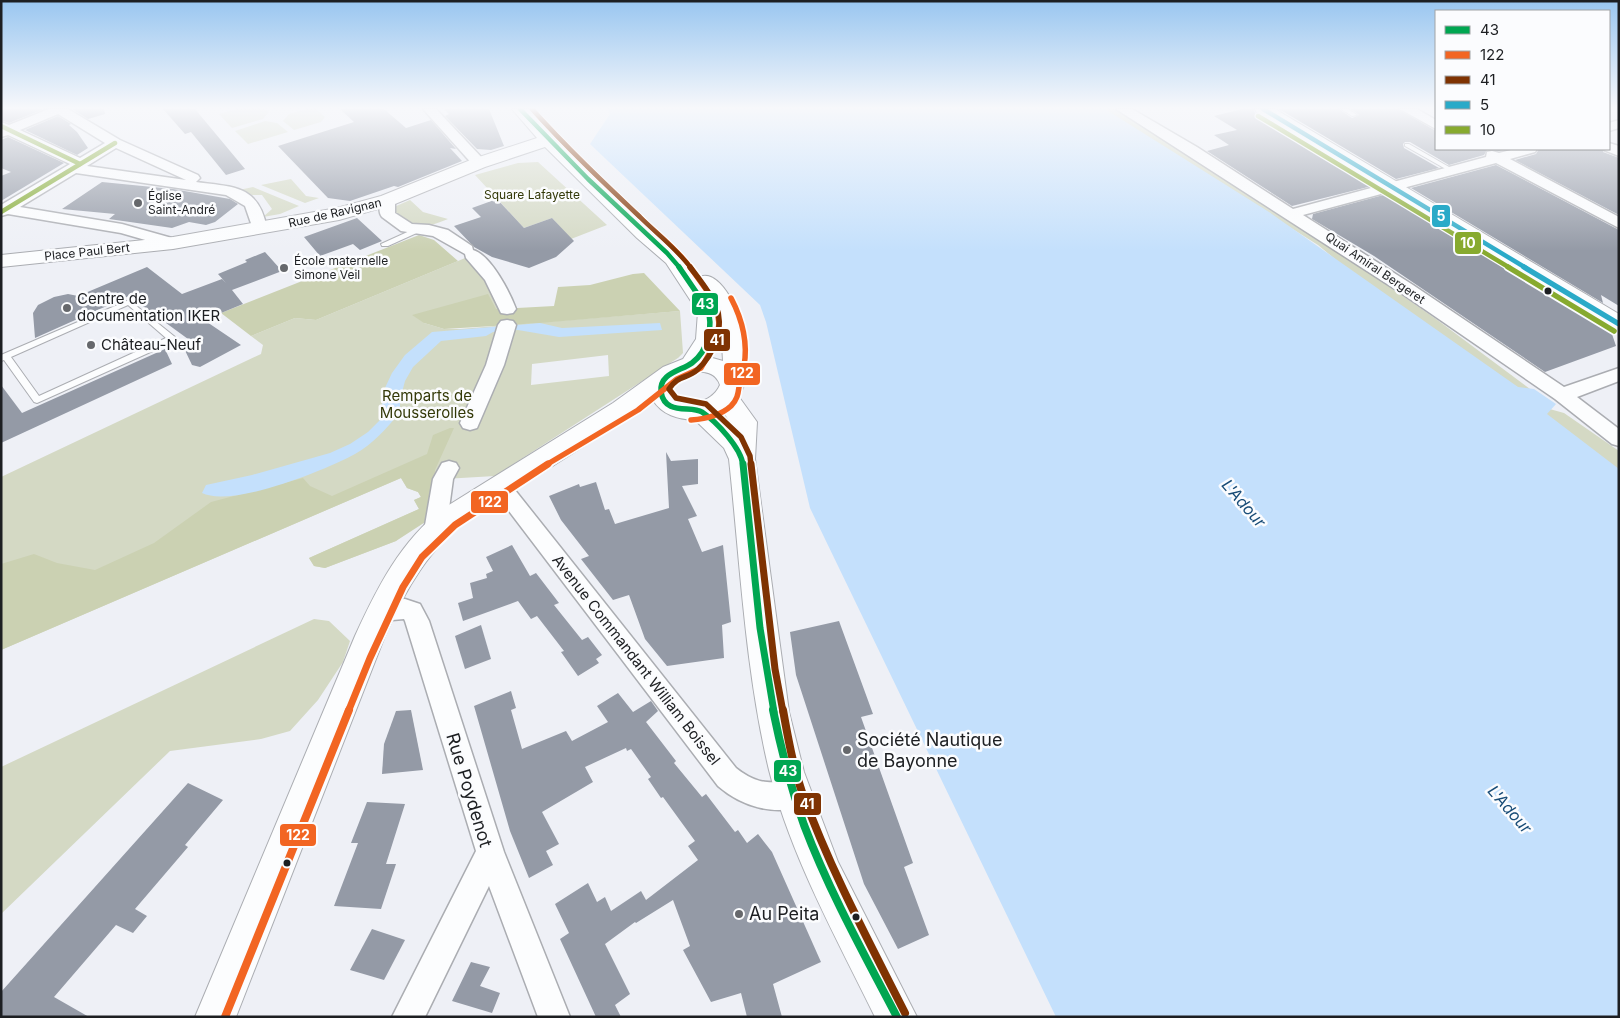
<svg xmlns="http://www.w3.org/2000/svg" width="1620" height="1018" viewBox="0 0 1620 1018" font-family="Inter,sans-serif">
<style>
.green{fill:#d4d9c4;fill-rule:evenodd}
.forest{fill:#cbd1b2}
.water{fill:#c4e0fc}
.building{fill:#949aa6}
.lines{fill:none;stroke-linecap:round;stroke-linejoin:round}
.lane-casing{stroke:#abadb2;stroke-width:2}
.street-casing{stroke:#abadb2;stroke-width:3}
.secondary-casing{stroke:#abadb2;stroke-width:2}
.lane{fill:#fcfdfe;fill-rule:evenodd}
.street{fill:#fcfdfe;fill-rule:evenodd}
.secondary{fill:#fcfdfe;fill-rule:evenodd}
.bus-1-far3-casing{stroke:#fbfcfe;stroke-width:7}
.bus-1-far2-casing{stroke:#fbfcfe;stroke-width:9}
.bus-1-far1-casing{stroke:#fbfcfe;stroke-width:11}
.bus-1-casing{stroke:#fbfcfe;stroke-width:12}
.bus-2-far3-casing{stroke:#fbfcfe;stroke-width:7}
.bus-2-far2-casing{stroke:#fbfcfe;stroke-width:9}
.bus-2-far1-casing{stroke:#fbfcfe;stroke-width:11}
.bus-2-casing{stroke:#fbfcfe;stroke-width:12}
.bus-3-far3-casing{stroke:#fbfcfe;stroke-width:7}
.bus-3-far2-casing{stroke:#fbfcfe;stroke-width:9}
.bus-3-far1-casing{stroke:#fbfcfe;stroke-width:11}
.bus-3-casing{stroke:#fbfcfe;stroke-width:12}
.bus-4-far1-casing{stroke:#fbfcfe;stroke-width:7}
.bus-4-casing{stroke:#fbfcfe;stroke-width:9}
.bus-5-far1-casing{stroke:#fbfcfe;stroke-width:7}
.bus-5-casing{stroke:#fbfcfe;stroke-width:9}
.bus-6-casing{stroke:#fbfcfe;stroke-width:7}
.bus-1-far3{stroke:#00a651;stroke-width:4.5}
.bus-1-far2{stroke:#00a651;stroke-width:5.5}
.bus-1-far1{stroke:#00a651;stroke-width:7}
.bus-1{stroke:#00a651;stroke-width:8}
.bus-2-far3{stroke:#f26522;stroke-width:4.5}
.bus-2-far2{stroke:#f26522;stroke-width:5.5}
.bus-2-far1{stroke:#f26522;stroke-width:7}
.bus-2{stroke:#f26522;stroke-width:8}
.bus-3-far3{stroke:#7f3302;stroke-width:4.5}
.bus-3-far2{stroke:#7f3302;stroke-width:5.5}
.bus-3-far1{stroke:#7f3302;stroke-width:7}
.bus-3{stroke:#7f3302;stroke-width:8}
.bus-4-far1{stroke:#2aaac8;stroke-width:4.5}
.bus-4{stroke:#2aaac8;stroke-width:5.5}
.bus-5-far1{stroke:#87aa2f;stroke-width:4.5}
.bus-5{stroke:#87aa2f;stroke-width:5.5}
.bus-6{stroke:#82aa2f;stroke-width:4.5}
.poi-dot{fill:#66686c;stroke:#fbfcfe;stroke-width:2}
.bus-dot{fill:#1d1f22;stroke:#fbfcfe;stroke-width:2}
.labels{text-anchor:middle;stroke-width:5;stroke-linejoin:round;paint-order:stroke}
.far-park-label{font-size:12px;fill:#333908;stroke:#fbfcfe}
.far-poi-label{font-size:12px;fill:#1d1f22;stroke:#fbfcfe;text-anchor:start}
.far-street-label{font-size:12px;fill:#1d1f22;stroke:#fbfcfe}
.poi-label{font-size:15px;fill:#1d1f22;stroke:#fbfcfe;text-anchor:start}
.park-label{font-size:15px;fill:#333908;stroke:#fbfcfe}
.street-label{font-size:15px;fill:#1d1f22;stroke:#fbfcfe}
.water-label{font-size:16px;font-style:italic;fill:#184c77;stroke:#fbfcfe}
.near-poi-label{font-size:18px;fill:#1d1f22;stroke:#fbfcfe;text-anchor:start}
.near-street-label{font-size:18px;fill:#1d1f22;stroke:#fbfcfe}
.line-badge{stroke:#fbfcfe;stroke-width:2}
.badge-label{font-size:14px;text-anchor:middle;font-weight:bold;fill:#fff}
</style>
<rect width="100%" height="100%" fill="#eef0f6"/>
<g class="green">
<path d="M237,109H265L269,112L263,119L232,128L219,114Z"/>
<path d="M307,109H316L325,117L321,122L294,130L283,121L289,114Z"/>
<path d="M1103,109H1114L1153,132L1322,240L1436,319L1530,389H1521L1505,380L1347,269L1318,245Z"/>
<path d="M265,121L277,123L288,132L248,144L235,131Z"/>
<path d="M538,162L607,225L571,239L552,218L524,228L475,175L518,163Z"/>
<path d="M291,179L306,196L319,198L305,203L261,185Z"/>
<path d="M253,187L299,206L280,214L263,217L272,209L262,195H252L239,190Z"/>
<path d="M410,200L423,212L448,219C418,231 419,228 391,213L394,207Z"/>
<path d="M470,256L476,262L502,309L424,323L444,329H460L680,311L683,353L678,358L495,476L444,479L396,541L325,568L314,566L309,558L419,509L414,500L421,497L418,492L407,488L401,478L1,650V477L261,354L263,345L251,336L295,318L316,320ZM608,355L609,376L531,385L532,364Z"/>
<path d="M1546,408L1564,413L1619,451V473L1546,417Z"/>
<path d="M314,619L329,621L350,641L343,662L318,700L290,731L261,739L170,751L1,914V767Z"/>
</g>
<g class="forest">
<path d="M419,235L434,240L458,261L316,320L295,318L251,336L221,313Z"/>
<path d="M644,273L680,311L540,323L444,329L424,323L412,315L488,294L496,309L554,306L558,287L590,285L633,274Z"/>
<path d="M450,428H454L435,470L433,517L396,541L325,568L314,566L309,558L419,509L414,500L421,497L418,492L407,488L401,478L1,650V564L34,554L57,563L95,570L154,543L211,502L303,478L310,486L332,496L427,454L433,435Z"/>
</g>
<g class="water">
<path d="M608,109H1105L1269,212L1518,387L1534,389L1556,404L1547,414L1619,469V1017H1056L810,508L766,322L760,305L590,144L610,114Z"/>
<path d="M540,323L562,328L660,323L662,330L559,337L518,330L493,332L486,336L441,341L413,367L405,381L400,400V412C387,428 373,444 355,454C326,470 232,508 202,493L206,485L252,475L330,453L350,444L368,432L380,420L384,390L392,373L405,355L432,332Z"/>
</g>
<g class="building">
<path d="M1,109H44L9,123L1,120Z"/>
<path d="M72,109H104L105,114L88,119Z"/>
<path d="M163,109H195L245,169L226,175L191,132L185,134Z"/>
<path d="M340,109H384L406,128L431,120L456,149L450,148L462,161L398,187L394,186L350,201L328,198L278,146L354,122Z"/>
<path d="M444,109H489L504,146L491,150L477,149L445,116L449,114Z"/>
<path d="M1242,109H1253L1256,115L1372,186L1292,206L1207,151L1229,145L1214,135L1237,130L1214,116Z"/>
<path d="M1279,109H1339L1352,118L1359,115L1351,109H1398L1436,131V149H1508L1499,151L1487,150L1484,155L1449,165L1410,142H1405L1403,144L1404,148L1439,168L1396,179Z"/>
<path d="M58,116L71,124L69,125L77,132L88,148L77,155L25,130Z"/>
<path d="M8,137L64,163L1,201V176L11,172L1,168V140Z"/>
<path d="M1539,149H1603V152L1619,158V215L1515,160L1536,154Z"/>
<path d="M1496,165L1619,230V306L1601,295L1603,303L1411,188Z"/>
<path d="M102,182L173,189L230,199L238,204L215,222L206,225L189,222L172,228L109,219L115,214L62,209Z"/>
<path d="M1387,194L1611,331L1616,346L1545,372L1374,256L1312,219L1313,214Z"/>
<path d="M497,199L524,228L552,218L574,241L556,257L529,268L492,257L474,247L454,226L481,217L472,208Z"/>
<path d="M357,218L382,241L360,250L353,244L320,256L304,237Z"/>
<path d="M265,252L282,271L232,290L243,304L204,320L241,345L200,367L192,365L181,342L188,339L129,296L35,338L33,313L38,305L54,297L68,294L78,296L147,267L182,294L222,279L226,283L218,274L247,262L245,260Z"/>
<path d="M165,349L172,364L1,443V385L22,413Z"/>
<path d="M666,452L671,461L698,459V484L682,486L697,516L688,519L702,552L723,545L731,622L722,625L724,658L667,666L645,639L629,595L613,600L581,559L589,556L561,520L549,496L579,484L580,487L596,482L605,510L609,509L615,524L669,508Z"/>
<path d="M512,545L530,576L536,573L559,603L554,605L582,640L588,637L602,655L596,659L599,663L578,676L561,652L564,651L537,616L531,619L518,601L463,621L458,603L473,598L470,583L487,578L486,574L493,571L486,557Z"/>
<path d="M839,621L873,714L861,717L913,863L904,867L929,935L898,949L864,884L796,675L790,632Z"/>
<path d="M481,625L491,659L465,669L455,636Z"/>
<path d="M511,691L516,708L511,710L522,749L566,731L572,741L608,722L597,706L618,693L633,712L651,701L658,711L646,722L676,761L674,763L702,797L706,794L735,832L738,830L747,843L758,834L772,852L821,962L773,984L782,1017H747L741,993L711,1002L683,950L690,946L673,900L636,923L635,922L605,944L630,994L615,1005L621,1017H596L560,939L569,933L555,904L588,883L597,902L605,897L611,911L641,891L646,900L698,860L688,846L695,841L663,797L661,798L648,779L651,777L631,749L627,751L626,748L585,767L593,782L542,812L559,844L546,851L553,865L529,878L510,831L474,706Z"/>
<path d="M411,710L423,770L382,774L384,744L396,711Z"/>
<path d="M188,783L223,800L185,845L188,847L135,909L147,916L133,933L116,925L54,997L89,1017H1V992Z"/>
<path d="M367,802L405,804L386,864H396L381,909L334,906L358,843H351Z"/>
<path d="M372,929L405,940L384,980L350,970Z"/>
<path d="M471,962L490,967L480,986L500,993L492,1013L452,1001Z"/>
</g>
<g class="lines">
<defs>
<g id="lane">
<path d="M1341,109H1348L1357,115L1352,116Z"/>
<path d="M1405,144H1409L1456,171L1451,172L1405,146Z"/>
<path d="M414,229H417L421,231L388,246H382L381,244Z"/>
<path d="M129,300L175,337V341L37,403L34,402L4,360L1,361V355ZM128,305L166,338L39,396L11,357Z"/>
</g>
<g id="street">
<path d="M49,109H68L120,140L198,175L200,178L196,182C234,187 259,185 267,229L264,232H254L245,206L226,195L76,173L20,207L122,224L179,240L181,243L179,246L173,248L121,233L8,214L1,216V205L70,164L8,135L1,137V122L9,125ZM58,114L105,143L80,158L20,130ZM116,148L186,180L87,166Z"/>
<path d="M423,109H436L484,160L486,163L484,166H474Z"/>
<path d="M1116,109H1132L1197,147L1293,209L1486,157L1487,152L1492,151L1499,153L1515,149H1537L1535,152L1510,159L1619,217V228L1496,163L1303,215L1413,285L1564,387L1619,368V381L1577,397L1619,429V446L1612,444L1555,399L1401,293Z"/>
<path d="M1400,109H1417L1436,120V129Z"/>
<path d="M1619,120V128L1609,131V123Z"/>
<path d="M1609,143L1619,146V156L1604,150L1609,149Z"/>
<path d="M388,196L393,197L395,200V213L412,224L429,225L448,230L472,246L473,250C491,255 510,293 516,309L513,313L507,314L501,313L485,280L466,258L465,254L433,236L401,231L382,217C378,212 379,202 383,197Z"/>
<path d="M507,320L513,321L516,325L504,365L477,428L470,430L463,428L460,423L486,365L498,325L501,321Z"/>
<path d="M449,461L456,463L459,468L453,479L446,531L443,537L435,539L427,537L424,531L433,479L442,463Z"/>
<path d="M500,477L507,480L736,768C766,792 777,776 805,787L809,796L805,805C775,817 741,806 718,786L493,490L490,485L493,480Z"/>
<path d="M405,599L420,604L429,621L504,852L570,1017H538L489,886L425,1017H392L476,851L405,621L404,619L381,621L373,618L369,611L373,604L381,601Z"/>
</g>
<g id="secondary">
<path d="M512,109H529L562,144L651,230L681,255L697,278C721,264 743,320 746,339C748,353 746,367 743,381L744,385L739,397L757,422L755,459L781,653L789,712L804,772L838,862L917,1017H875C836,937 791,857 769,770C745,670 740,561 729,459L724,448L695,420C678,419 662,415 653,400L609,430L471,518C429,547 405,590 385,636L236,1017H195L355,636C377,588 401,540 444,508L613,403L663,367L683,359L696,339L698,312L666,263L637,238L545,147L485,167L395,204L339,220L173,249L1,267V255L173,237L337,208L381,196L473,159L537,138ZM721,327L723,361L709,357L720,339ZM692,372C704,371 716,372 720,385C712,404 683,410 672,390L676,381ZM723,412L731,423V425L719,414Z"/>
<path d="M1255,109H1275L1619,314V331L1611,329L1257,113Z"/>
</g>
</defs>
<use href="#lane" class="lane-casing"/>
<use href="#street" class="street-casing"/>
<use href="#secondary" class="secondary-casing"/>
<use href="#lane" class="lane"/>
<use href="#street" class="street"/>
<use href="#secondary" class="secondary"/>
<defs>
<path id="bus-1-far3" d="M520,109L588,179L667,253L680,268"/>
<path id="bus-1-far2" d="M679,267L707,308C714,326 708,351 692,363C681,371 659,373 661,392C665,416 691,405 702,412C717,422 741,448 743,465"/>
<path id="bus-1-far1" d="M743,464L760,628L774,712"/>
<path id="bus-1" d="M773,710C781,749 791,788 804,825C829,891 864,954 897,1017"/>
<path id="bus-2-far3" d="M532,109C566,147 603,182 640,217C657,234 677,248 691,268"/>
<g id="bus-2-far2">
<path d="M691,420C705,419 720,416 731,406C739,398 738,391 740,381C741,376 743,371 744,366C748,343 742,319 731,298"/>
<path d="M546,465L638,410L677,379L701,368L716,342L719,324L717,309L710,295L690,267"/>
</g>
<path id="bus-2-far1" d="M348,712L370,658L403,587L422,557L455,525L548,464"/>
<path id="bus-2" d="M225,1017L349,710"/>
<path id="bus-3-far3" d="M532,109C566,147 603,182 640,217C657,234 676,248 691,268"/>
<path id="bus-3-far2" d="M690,267C699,279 710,292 716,306C725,327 714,355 697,370C687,379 678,375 669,389L676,398L706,404L741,437L750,456L751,465"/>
<path id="bus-3-far1" d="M751,464L775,669L783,712"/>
<path id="bus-3" d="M783,710C788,738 793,766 802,792C830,869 868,940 905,1013"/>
<path id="bus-4-far1" d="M1263,109L1526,268"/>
<path id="bus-4" d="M1524,267L1619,324"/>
<path id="bus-5-far1" d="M1258,116L1510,268"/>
<path id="bus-5" d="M1508,267L1614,331"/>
<g id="bus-6">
<path d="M1,126L80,164"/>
<path d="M1,212L115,143"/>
</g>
</defs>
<use href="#bus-1-far3" class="bus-1-far3-casing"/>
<use href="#bus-1-far2" class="bus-1-far2-casing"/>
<use href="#bus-1-far1" class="bus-1-far1-casing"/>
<use href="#bus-1" class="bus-1-casing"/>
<use href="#bus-2-far3" class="bus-2-far3-casing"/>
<use href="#bus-2-far2" class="bus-2-far2-casing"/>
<use href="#bus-2-far1" class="bus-2-far1-casing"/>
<use href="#bus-2" class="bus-2-casing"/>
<use href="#bus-3-far3" class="bus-3-far3-casing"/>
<use href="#bus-3-far2" class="bus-3-far2-casing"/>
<use href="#bus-3-far1" class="bus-3-far1-casing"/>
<use href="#bus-3" class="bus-3-casing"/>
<use href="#bus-4-far1" class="bus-4-far1-casing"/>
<use href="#bus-4" class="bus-4-casing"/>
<use href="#bus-5-far1" class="bus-5-far1-casing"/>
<use href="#bus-5" class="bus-5-casing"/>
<use href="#bus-6" class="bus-6-casing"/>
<use href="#bus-1-far3" class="bus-1-far3"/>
<use href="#bus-1-far2" class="bus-1-far2"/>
<use href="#bus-1-far1" class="bus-1-far1"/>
<use href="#bus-1" class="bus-1"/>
<use href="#bus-2-far3" class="bus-2-far3"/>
<use href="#bus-2-far2" class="bus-2-far2"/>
<use href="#bus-2-far1" class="bus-2-far1"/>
<use href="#bus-2" class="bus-2"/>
<use href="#bus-3-far3" class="bus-3-far3"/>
<use href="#bus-3-far2" class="bus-3-far2"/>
<use href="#bus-3-far1" class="bus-3-far1"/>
<use href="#bus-3" class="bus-3"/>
<use href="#bus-4-far1" class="bus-4-far1"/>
<use href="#bus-4" class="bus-4"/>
<use href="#bus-5-far1" class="bus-5-far1"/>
<use href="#bus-5" class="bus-5"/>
<use href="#bus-6" class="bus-6"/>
</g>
<linearGradient id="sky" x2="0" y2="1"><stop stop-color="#99c6f0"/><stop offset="0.43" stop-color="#f7f8fb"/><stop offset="1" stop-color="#f7f8fb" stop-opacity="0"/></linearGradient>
<rect width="1620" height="251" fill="url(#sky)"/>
<g class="poi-dot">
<circle cx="138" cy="203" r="5"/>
<circle cx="284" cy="268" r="5"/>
<circle cx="67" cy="308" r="5"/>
<circle cx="91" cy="345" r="5"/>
<circle cx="847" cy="750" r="5"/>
<circle cx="739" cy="914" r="5"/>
</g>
<g class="bus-dot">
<circle cx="1548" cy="291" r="4.5"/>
<circle cx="287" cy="863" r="4.5"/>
<circle cx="856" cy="917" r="4.5"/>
</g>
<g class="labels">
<g class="far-park-label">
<text x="532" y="199">Square Lafayette</text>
</g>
<g class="far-poi-label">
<text x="148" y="200">Église<tspan x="148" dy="14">Saint-André</tspan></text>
<text x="294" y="265">École maternelle<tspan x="294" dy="14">Simone Veil</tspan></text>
</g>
<g class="far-street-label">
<text transform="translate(335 213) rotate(-13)" y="4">Rue de Ravignan</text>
<text transform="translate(87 252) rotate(-6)" y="4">Place Paul Bert</text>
<text transform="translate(1375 268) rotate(34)" y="4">Quai Amiral Bergeret</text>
</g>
<g class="poi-label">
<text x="77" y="304">Centre de<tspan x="77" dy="17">documentation IKER</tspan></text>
<text x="101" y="350">Château-Neuf</text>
</g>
<g class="park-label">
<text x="427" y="401">Remparts de<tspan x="427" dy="17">Mousserolles</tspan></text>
</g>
<g class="street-label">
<text transform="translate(636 660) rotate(52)" y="5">Avenue Commandant William Boissel</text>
</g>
<g class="water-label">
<text transform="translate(1244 503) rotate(49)" y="6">L'Adour</text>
<text transform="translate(1510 809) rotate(49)" y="6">L'Adour</text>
</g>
<g class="near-poi-label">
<text x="857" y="746">Société Nautique<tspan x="857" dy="21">de Bayonne</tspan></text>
<text x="749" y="920">Au Peita</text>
</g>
<g class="near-street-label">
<text transform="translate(469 790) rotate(73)" y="6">Rue Poydenot</text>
</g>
</g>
<g class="line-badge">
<rect x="1431" y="204" width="20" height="24" rx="5" fill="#2aaac8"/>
<rect x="1454" y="231" width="28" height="24" rx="5" fill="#87aa2f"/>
<rect x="691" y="292" width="28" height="24" rx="5" fill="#00a651"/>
<rect x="703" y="328" width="28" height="24" rx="5" fill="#7f3302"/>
<rect x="723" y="362" width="38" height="24" rx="5" fill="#f26522"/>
<rect x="470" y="490" width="39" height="24" rx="5" fill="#f26522"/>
<rect x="773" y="759" width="29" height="24" rx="5" fill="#00a651"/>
<rect x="793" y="792" width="29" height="24" rx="5" fill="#7f3302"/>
<rect x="279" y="823" width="38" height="24" rx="5" fill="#f26522"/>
</g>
<g class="badge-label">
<text x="1441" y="221">5</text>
<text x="1468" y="248">10</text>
<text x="705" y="309">43</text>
<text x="717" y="345">41</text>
<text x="742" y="378">122</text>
<text x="490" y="507">122</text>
<text x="788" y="776">43</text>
<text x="807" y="809">41</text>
<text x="298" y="840">122</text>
</g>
<rect width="1620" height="1018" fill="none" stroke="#1d1f22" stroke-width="5"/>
<rect x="1435" y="10" width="175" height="140" fill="#fbfcfe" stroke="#a2a4a6"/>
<rect x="1445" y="26" width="25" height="8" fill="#00a651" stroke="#a2a4a6"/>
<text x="1480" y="35" font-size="15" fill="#1d1f22">43</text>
<rect x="1445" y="51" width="25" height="8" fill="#f26522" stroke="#a2a4a6"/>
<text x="1480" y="60" font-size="15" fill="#1d1f22">122</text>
<rect x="1445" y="76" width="25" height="8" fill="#7f3302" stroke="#a2a4a6"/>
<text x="1480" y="85" font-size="15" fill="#1d1f22">41</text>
<rect x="1445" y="101" width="25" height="8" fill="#2aaac8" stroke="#a2a4a6"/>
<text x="1480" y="110" font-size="15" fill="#1d1f22">5</text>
<rect x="1445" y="126" width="25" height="8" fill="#87aa2f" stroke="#a2a4a6"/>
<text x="1480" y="135" font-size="15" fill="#1d1f22">10</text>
</svg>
